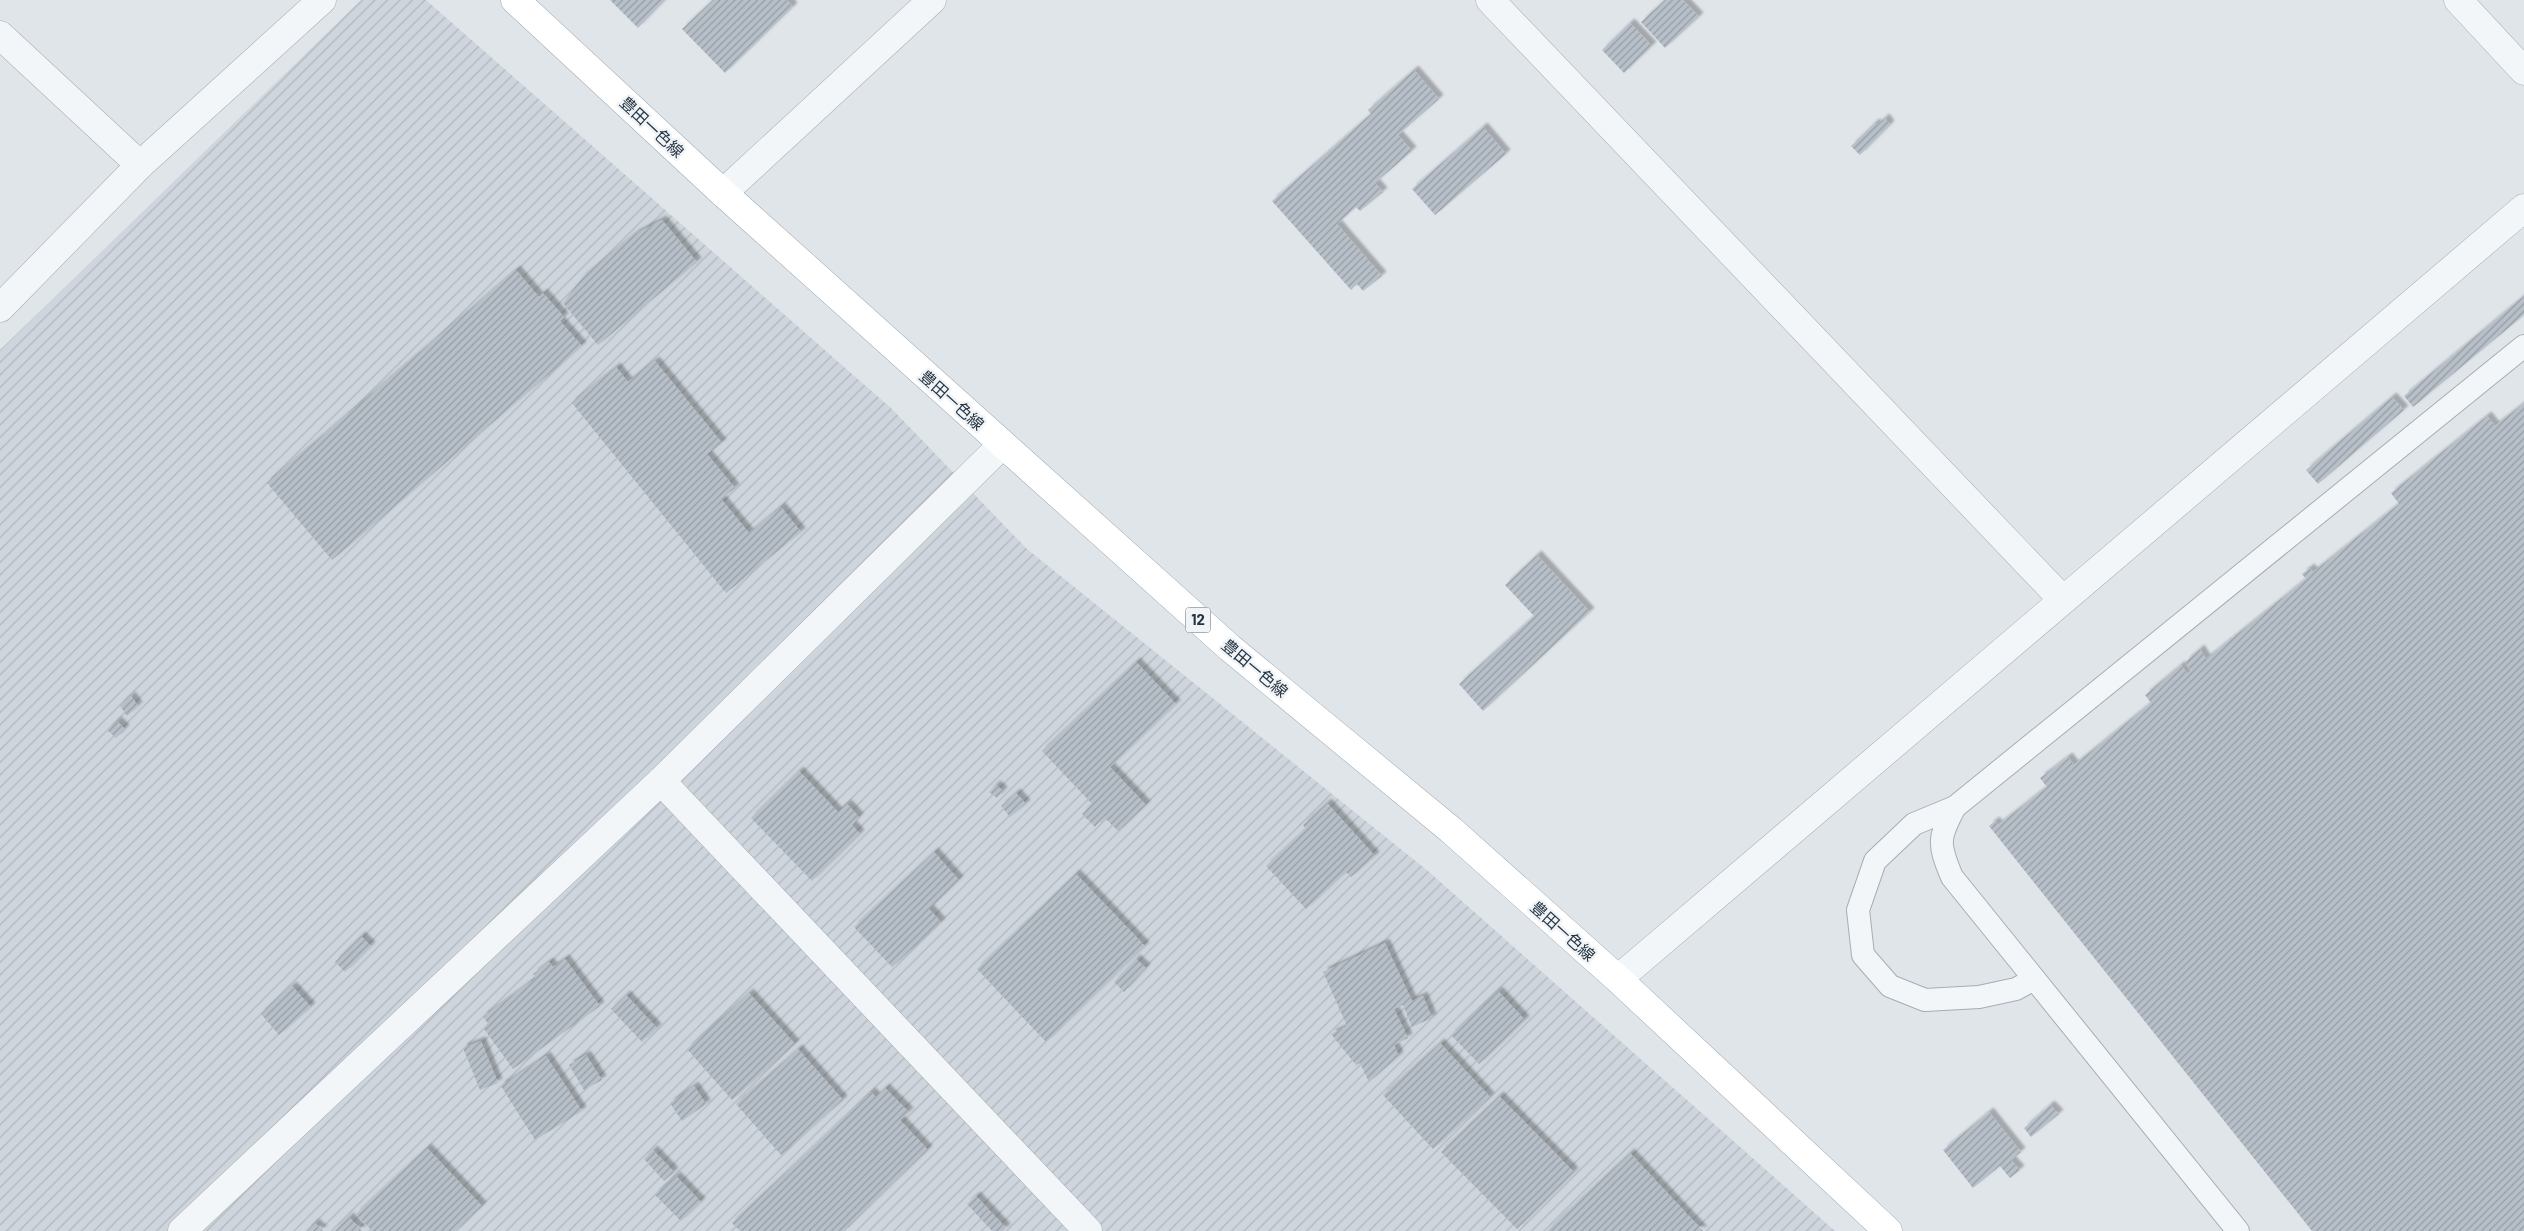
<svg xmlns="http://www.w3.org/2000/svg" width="2524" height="1231" viewBox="0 0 2524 1231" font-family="Barlow,'Noto Sans JP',sans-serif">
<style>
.industrial{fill:url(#industrial-furrows)}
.building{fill:url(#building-hatch);filter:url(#shadow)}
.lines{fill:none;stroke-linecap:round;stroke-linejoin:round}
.service-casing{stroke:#a5adb5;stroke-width:24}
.minor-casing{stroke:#a5adb5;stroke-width:29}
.tertiary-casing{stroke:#a5adb5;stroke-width:29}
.primary-casing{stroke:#9eabb7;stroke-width:29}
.service{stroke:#f3f6f8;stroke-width:22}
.minor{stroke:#f3f6f8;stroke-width:28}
.tertiary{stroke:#f3f6f8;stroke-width:28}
.primary{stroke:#fff;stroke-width:28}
.labels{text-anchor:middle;stroke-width:5;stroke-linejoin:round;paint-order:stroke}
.shield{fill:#f0f4f7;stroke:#636e79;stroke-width:1}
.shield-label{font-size:15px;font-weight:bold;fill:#273543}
.street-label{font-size:16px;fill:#273543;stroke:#f0f4f7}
</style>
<defs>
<pattern id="industrial-furrows" width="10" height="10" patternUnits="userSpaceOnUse" patternTransform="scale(1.25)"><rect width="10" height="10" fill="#ced5dc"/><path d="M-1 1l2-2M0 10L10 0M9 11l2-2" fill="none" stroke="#b1b7be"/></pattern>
<pattern id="building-hatch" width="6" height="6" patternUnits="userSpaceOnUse" patternTransform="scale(1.25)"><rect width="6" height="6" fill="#b7bfc8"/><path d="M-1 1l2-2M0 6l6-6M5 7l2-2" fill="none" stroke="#959ca4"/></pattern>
<filter id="shadow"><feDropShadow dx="4.5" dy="-4.5" stdDeviation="1" flood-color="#0004"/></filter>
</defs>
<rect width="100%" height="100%" fill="#e0e5ea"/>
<path class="industrial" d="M361,0H426L892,409L1027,549L1428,871L1835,1231H0V350Z"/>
<g class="building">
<path d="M610,0H665L638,28Z"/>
<path d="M713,0H787L793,7L725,73L682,29Z"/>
<path d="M1665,0H1683L1699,17L1665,48L1641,22Z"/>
<path d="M1630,23L1652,46L1624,73L1602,50Z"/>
<path d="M1414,70L1439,99L1398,135L1412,151L1375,183L1383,192L1360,211L1356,207L1337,224L1382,276L1363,291L1357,284L1351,290L1272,201L1371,114L1368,110Z"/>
<path d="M1885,118L1890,125L1860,155L1851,146L1875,123L1877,125Z"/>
<path d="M1483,127L1506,154L1435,215L1412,189Z"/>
<path d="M662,220L697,262L598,345L563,303L582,278L635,234Z"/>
<path d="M516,270L539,297L543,293L564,317L560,321L582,346L332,560L267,483Z"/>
<path d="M2524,296V315L2413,407L2404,396Z"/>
<path d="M655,361L722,443L707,454L735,488L721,499L749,533L781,507L801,532L726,593L572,403L616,367L628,382Z"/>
<path d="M2392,397L2404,410L2318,484L2306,470Z"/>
<path d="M2524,403V1231H2312L1989,826L1995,821L1998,825L2047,787L2040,778L2068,757L2074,765L2151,703L2145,695L2181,665L2187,674L2191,671L2185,662L2200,649L2206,659L2306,579L2302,574L2310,568L2313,572L2399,504L2391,493L2487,416L2495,426Z"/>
<path d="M1537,555L1590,612L1483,711L1459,684L1534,616L1505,585Z"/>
<path d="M1136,662L1176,704L1110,767L1146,805L1118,831L1104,817L1095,827L1082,814L1092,804L1042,751Z"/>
<path d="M131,696L138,706L127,716L120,706Z"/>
<path d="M117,721L125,729L116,738L108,731Z"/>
<path d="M799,771L838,812L847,804L859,817L852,825L860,834L812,881L751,818Z"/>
<path d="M996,785L1003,791L997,798L989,792Z"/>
<path d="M1016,793L1026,804L1010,817L1001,806Z"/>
<path d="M1327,803L1375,856L1351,877L1346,872L1306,909L1266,866L1306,829L1303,825Z"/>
<path d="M934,852L959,880L929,909L941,922L892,967L854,927Z"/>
<path d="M1076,874L1145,946L1046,1042L977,969Z"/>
<path d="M361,936L371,946L345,972L335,962Z"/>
<path d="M1385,943L1412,1001L1423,996L1432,1018L1412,1027L1403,1005L1394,1009L1408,1038L1394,1045L1399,1056L1369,1082L1360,1063L1356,1065L1331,1034L1347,1026L1323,972Z"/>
<path d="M565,959L600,1006L513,1069L484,1029L489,1025L483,1017L536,978L533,974L549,962L553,967Z"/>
<path d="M1136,959L1146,968L1124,992L1114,982Z"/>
<path d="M292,986L311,1007L279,1035L261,1014Z"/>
<path d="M1498,991L1525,1020L1479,1064L1451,1035Z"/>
<path d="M749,993L795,1044L732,1100L687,1049Z"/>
<path d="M626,995L657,1028L642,1042L611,1009Z"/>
<path d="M481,1041L498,1083L480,1090L463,1048Z"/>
<path d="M1440,1043L1490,1097L1433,1149L1383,1095Z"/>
<path d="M798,1049L843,1100L781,1155L736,1104Z"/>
<path d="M586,1055L602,1080L584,1090L569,1065Z"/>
<path d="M546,1056L582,1111L535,1140L501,1086Z"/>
<path d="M694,1086L706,1104L682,1121L670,1103Z"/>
<path d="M885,1088L909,1112L900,1120L928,1150L843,1231H740L732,1223L871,1092L876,1097Z"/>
<path d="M1499,1096L1574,1172L1517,1229L1441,1152Z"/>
<path d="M2050,1105L2059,1114L2031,1137L2024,1128Z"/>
<path d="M1989,1112L2021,1152L2011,1160L2020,1170L2010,1178L2000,1166L1973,1188L1943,1150Z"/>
<path d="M427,1148L482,1206L455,1231H372L356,1214Z"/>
<path d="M653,1150L674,1172L664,1181L644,1159Z"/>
<path d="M1630,1153L1703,1231H1547Z"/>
<path d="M676,1176L701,1202L681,1221L655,1195Z"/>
<path d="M976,1196L1006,1228L1003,1231H992L967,1204Z"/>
<path d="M349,1217L362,1231H334Z"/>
<path d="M315,1223L323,1231H307Z"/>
</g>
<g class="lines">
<defs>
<g id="service">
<path d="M1955,807L1914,824L1875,861L1858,910L1863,955L1890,986L1925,1000L1979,997L2016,989L2034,979"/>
<path d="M2238,1231L1952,877C1938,844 1938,838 1955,807L2524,346"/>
</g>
<g id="minor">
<path d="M1490,0L2063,600"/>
<path d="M2458,0L2524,71"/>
<path d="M0,35L140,165"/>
<path d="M723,193L932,0"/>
<path d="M0,308L140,165L322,0"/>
</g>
<g id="tertiary">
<path d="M661,781L1088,1231"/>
<path d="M1618,979L2524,208"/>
<path d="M182,1231L661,781L1002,445"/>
</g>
<path id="primary" d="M515,0L723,193L1230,648L1451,830L1618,979L1888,1231"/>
</defs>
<use href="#service" class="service-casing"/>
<use href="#minor" class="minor-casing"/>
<use href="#tertiary" class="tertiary-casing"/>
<use href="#primary" class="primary-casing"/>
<use href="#service" class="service"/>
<use href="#minor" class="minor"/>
<use href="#tertiary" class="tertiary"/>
<use href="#primary" class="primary"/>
</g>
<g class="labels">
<rect class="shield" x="1185.5" y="607.5" width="25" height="25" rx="4"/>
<g class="shield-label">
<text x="1198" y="625">12</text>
</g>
<g class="street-label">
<text transform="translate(652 127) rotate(43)" y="6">豊田一色線</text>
<text transform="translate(952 400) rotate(42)" y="6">豊田一色線</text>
<text transform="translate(1255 668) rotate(40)" y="6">豊田一色線</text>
<text transform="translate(1563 931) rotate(42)" y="6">豊田一色線</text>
</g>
</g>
</svg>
